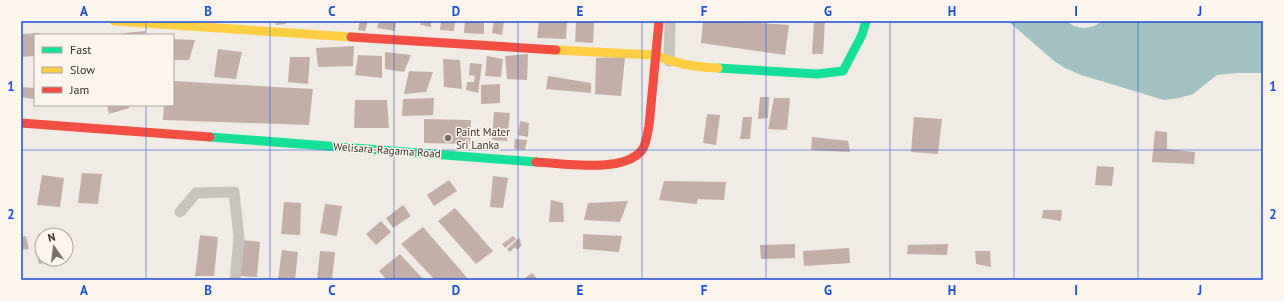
<svg xmlns="http://www.w3.org/2000/svg" width="1284" height="301" viewBox="0 0 1284 301" font-family="'PT Sans',sans-serif">
<style>
.water{fill:#a1c2c1}
.building{fill:#c3afa7}
.lines{fill:none;stroke-linecap:round;stroke-linejoin:round}
.street{stroke:#c9c3be;stroke-width:11}
.fast{stroke:#16e098;stroke-width:9}
.slow{stroke:#ffcf43;stroke-width:9}
.jam{stroke:#f24e42;stroke-width:9}
.grid{fill:none;stroke:#1d4ed8;stroke-width:1;stroke-opacity:0.55}
.poi-dot{fill:#7a716c;stroke:#fbf5ee;stroke-width:1.5}
.labels{text-anchor:middle;stroke-width:3;stroke-linejoin:round;paint-order:stroke}
.poi-label{font-size:11px;fill:#3b302b;stroke:#fbf5ee;text-anchor:start}
.street-label{font-size:11px;fill:#3b302b;stroke:#fbf5ee}
.neatline{fill:none;stroke:#1d4ed8;stroke-width:1.5}
.grid-label{font-size:13px;text-anchor:middle;font-weight:bold;fill:#1d4ed8}
</style>
<rect width="100%" height="100%" fill="#f0ebe5"/>
<path class="water" d="M1008,21H1067C1077,31 1092,29 1103,21H1263V73H1237L1217,75L1193,94L1179,98L1164,100L1081,75L1065,68L1054,61Z"/>
<g class="building">
<path d="M275,21H285L286,24L276,25Z"/>
<path d="M360,21H368L365,31L358,30Z"/>
<path d="M379,21H396L395,31L377,28Z"/>
<path d="M421,21H431V27L420,25Z"/>
<path d="M441,21H455L454,31L440,30Z"/>
<path d="M465,21H484V34L464,33Z"/>
<path d="M494,21H504L502,35L492,33Z"/>
<path d="M539,21H567L566,39L537,38Z"/>
<path d="M576,21H594L593,43L575,42Z"/>
<path d="M703,21H728L789,25L785,55L701,43Z"/>
<path d="M814,21H825L823,54H812Z"/>
<path d="M145,31V35H125V33Z"/>
<path d="M40,33V35H35V56L21,57V34Z"/>
<path d="M173,39L195,40L189,60H173Z"/>
<path d="M354,46L353,66L318,67L316,48Z"/>
<path d="M218,49L242,52L236,79L214,77Z"/>
<path d="M385,52L411,55L404,72L385,69Z"/>
<path d="M528,54L527,80L507,79L505,56Z"/>
<path d="M358,55L382,56V78L355,75Z"/>
<path d="M487,56L503,59L501,77L485,76Z"/>
<path d="M290,57H310L308,84L288,82Z"/>
<path d="M625,57L621,96L595,94L596,58Z"/>
<path d="M443,59L460,60L462,89L444,87Z"/>
<path d="M470,63L482,64L478,93L466,90L467,82H474L475,76L469,75Z"/>
<path d="M409,71L433,72L426,92L404,94Z"/>
<path d="M548,76L591,83V93L546,89Z"/>
<path d="M173,81L313,89L309,125L163,120L164,105H173Z"/>
<path d="M500,84V103L481,104V85Z"/>
<path d="M21,87L35,88L34,99L21,97Z"/>
<path d="M760,97H769L768,118L758,119Z"/>
<path d="M434,98L433,115L402,116L403,99Z"/>
<path d="M774,98H790L787,130L768,129Z"/>
<path d="M355,100H387L389,128H354Z"/>
<path d="M107,105H129V108L109,114Z"/>
<path d="M494,112L510,113L507,141L492,140Z"/>
<path d="M707,114L720,115L716,145L703,143Z"/>
<path d="M743,117H752L750,139H740Z"/>
<path d="M914,117L942,119L938,154L911,152Z"/>
<path d="M424,119L471,120L470,144L424,143Z"/>
<path d="M520,121L529,123L528,137L518,135Z"/>
<path d="M1155,131L1167,132V149L1195,152L1194,164L1152,162Z"/>
<path d="M812,137L848,141L850,152L811,150Z"/>
<path d="M515,139L527,140L525,150L514,149Z"/>
<path d="M1097,166L1114,167L1112,186L1095,185Z"/>
<path d="M82,173L102,174L98,204L78,203Z"/>
<path d="M42,175L64,178L60,207L37,205Z"/>
<path d="M493,176L508,178L503,208L490,207Z"/>
<path d="M449,180L457,191L434,206L427,195Z"/>
<path d="M664,181L726,182L724,200L698,199L697,204L659,200Z"/>
<path d="M551,200L563,203L564,222H549Z"/>
<path d="M628,201L620,222L584,220L588,203Z"/>
<path d="M284,202L301,203L300,235L281,234Z"/>
<path d="M325,204L342,206L337,236L320,233Z"/>
<path d="M403,205L411,216L393,228L386,218Z"/>
<path d="M455,208L493,251L476,264L438,221Z"/>
<path d="M1043,210H1062L1061,221L1042,218Z"/>
<path d="M381,221L391,232L376,245L366,234Z"/>
<path d="M423,227L469,280H435L401,244Z"/>
<path d="M583,234L622,236L619,252L583,249Z"/>
<path d="M200,235L218,237L214,276H195Z"/>
<path d="M26,236L29,249L21,250V237Z"/>
<path d="M513,236L516,239L505,248L502,244Z"/>
<path d="M519,238L521,241L520,242L522,245L517,250L515,247L510,252L507,249Z"/>
<path d="M242,240L260,242L257,277L239,276Z"/>
<path d="M66,243H68L71,256L66,257Z"/>
<path d="M795,244V258L761,259L760,245Z"/>
<path d="M948,244L947,255L907,254L908,245Z"/>
<path d="M42,247V259L55,260L39,264L36,249Z"/>
<path d="M849,248L850,263L804,266L803,251Z"/>
<path d="M282,250L298,252L295,280L278,279Z"/>
<path d="M320,251L335,252L332,280H317Z"/>
<path d="M975,251H990L991,267L976,264Z"/>
<path d="M400,254L424,280H387L379,271Z"/>
<path d="M532,273L538,280H522Z"/>
</g>
<g class="lines">
<g class="street">
<path d="M669,61L670,21"/>
<path d="M180,212L196,193L234,192L239,238L235,280"/>
</g>
<g class="fast">
<path d="M718,68L817,74L843,71L862,35L866,21"/>
<path d="M210,137L536,162"/>
</g>
<g class="slow">
<path d="M114,21L351,37"/>
<path d="M556,50L655,55C676,64 694,67 718,68"/>
</g>
<g class="jam">
<path d="M351,37L556,50"/>
<path d="M21,123L210,137"/>
<path d="M536,162C562,163 624,174 642,150C647,143 647,134 649,126L659,21"/>
</g>
</g>
<path class="grid" d="M146,21V35M270,21V280M394,21V280M518,21V280M642,21V280M766,21V280M890,21V280M1014,21V280M1138,21V280M146,105V280M21,150H1263"/>
<circle class="poi-dot" cx="448" cy="138" r="4"/>
<g class="labels">
<g class="poi-label">
<text x="456" y="136">Paint Mater<tspan x="456" dy="13">Sri Lanka</tspan></text>
</g>
<g class="street-label">
<text transform="translate(387 150) rotate(4)" y="4">Welisara-Ragama Road</text>
</g>
</g>
<rect width="1284" height="301" fill="none" stroke="#fbf5ee" stroke-width="44"/>
<rect x="34" y="34" width="140" height="72" fill="#fbf5ee" stroke="#aea6a0"/>
<rect x="42" y="47" width="20" height="6" fill="#16e098" stroke="#aea6a0"/>
<text x="70" y="54" font-size="12" fill="#3b302b">Fast</text>
<rect x="42" y="67" width="20" height="6" fill="#ffcf43" stroke="#aea6a0"/>
<text x="70" y="74" font-size="12" fill="#3b302b">Slow</text>
<rect x="42" y="87" width="20" height="6" fill="#f24e42" stroke="#aea6a0"/>
<text x="70" y="94" font-size="12" fill="#3b302b">Jam</text>
<g transform="translate(54 247) rotate(346)"><circle r="19" fill="#fbf5ee" stroke="#aea6a0"/>
<path d="M0-3L7 15L0 10L-7 15Z" fill="#7a716c"/>
<text y="-6" font-size="11" font-weight="bold" text-anchor="middle" fill="#3b302b">N</text>
</g>
<rect x="22" y="22" width="1240" height="257" class="neatline"/>
<g class="grid-label">
<text x="84" y="16">A</text>
<text x="208" y="16">B</text>
<text x="332" y="16">C</text>
<text x="456" y="16">D</text>
<text x="580" y="16">E</text>
<text x="704" y="16">F</text>
<text x="828" y="16">G</text>
<text x="952" y="16">H</text>
<text x="1076" y="16">I</text>
<text x="1200" y="16">J</text>
<text x="11" y="91">1</text>
<text x="1273" y="91">1</text>
<text x="11" y="219">2</text>
<text x="1273" y="219">2</text>
<text x="84" y="295">A</text>
<text x="208" y="295">B</text>
<text x="332" y="295">C</text>
<text x="456" y="295">D</text>
<text x="580" y="295">E</text>
<text x="704" y="295">F</text>
<text x="828" y="295">G</text>
<text x="952" y="295">H</text>
<text x="1076" y="295">I</text>
<text x="1200" y="295">J</text>
</g>
</svg>
